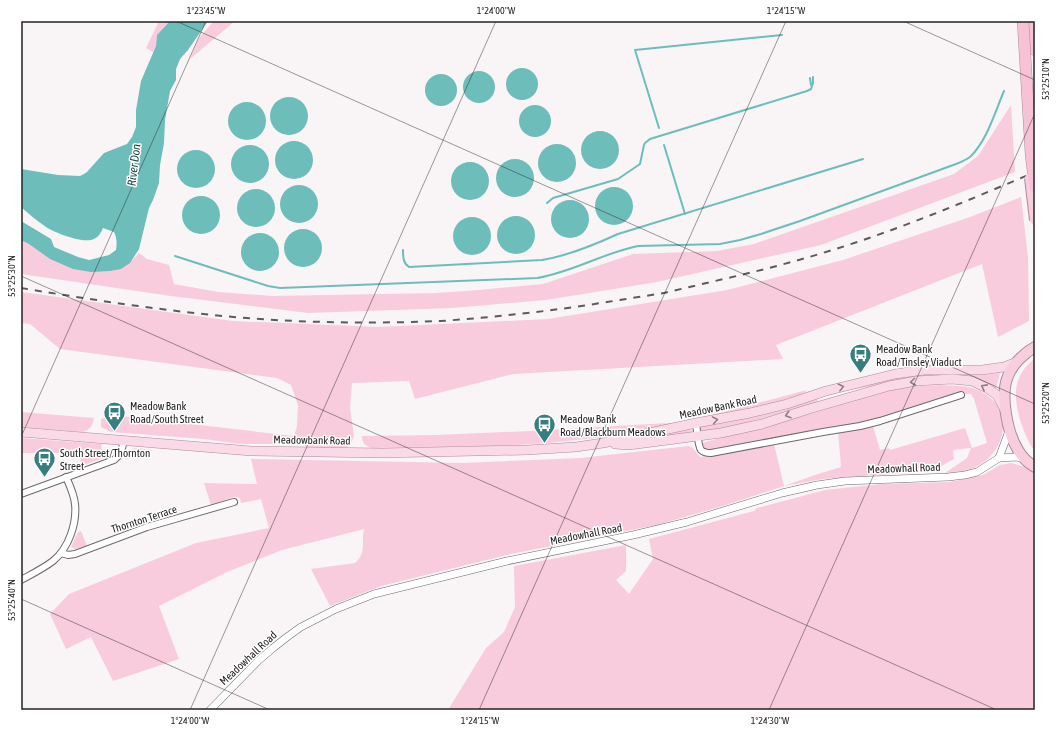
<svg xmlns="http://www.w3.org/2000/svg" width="1056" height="731" viewBox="0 0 1056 731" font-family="'Asap Condensed',sans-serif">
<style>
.green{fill:#f8ccdc}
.water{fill:#6dbdbb}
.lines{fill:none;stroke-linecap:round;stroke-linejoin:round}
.stream{stroke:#6dbdbb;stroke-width:2}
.minor-casing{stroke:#6d696a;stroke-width:8}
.tertiary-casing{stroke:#6d696a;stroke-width:8}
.primary-casing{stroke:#ae8a97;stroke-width:10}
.trunk-casing{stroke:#ae8a97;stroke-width:12}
.motorway-casing{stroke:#ae8a97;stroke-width:12}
.minor{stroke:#fff;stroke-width:6}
.tertiary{stroke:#fff;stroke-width:7}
.primary{stroke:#fadae6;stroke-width:9}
.trunk{stroke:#f8cede;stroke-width:10}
.motorway{stroke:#f7c2d5;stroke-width:11}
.rail{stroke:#5d5a5c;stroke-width:2;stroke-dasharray:7 7;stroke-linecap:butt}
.trunk-bridge-casing{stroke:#ae8a97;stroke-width:12;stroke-linecap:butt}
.motorway-bridge-casing{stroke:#ae8a97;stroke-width:12;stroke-linecap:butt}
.trunk-bridge{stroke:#f8cede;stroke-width:10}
.motorway-bridge{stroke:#f7c2d5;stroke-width:11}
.oneway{stroke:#907e85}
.ticks{fill:none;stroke:#252324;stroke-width:1;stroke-opacity:0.45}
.labels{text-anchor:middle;stroke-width:3;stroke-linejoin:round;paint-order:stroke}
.poi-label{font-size:11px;fill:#252324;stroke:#fff;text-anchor:start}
.street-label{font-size:11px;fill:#252324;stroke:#fff}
.water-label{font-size:12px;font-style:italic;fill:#183f3e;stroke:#fff}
.neatline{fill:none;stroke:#252324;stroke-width:1.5}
.ticks-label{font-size:10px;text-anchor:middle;fill:#252324}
</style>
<rect width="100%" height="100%" fill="#f9f4f6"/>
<g class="green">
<path d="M159,21H170L157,35L156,46L153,52L146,48Z"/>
<path d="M214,21H235L190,59L199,38Z"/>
<path d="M1011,105L1015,172L821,245L657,282L546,300L452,308L308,313L171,296L21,274V239L104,271L126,266L139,253L147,259L169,265L174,284L218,292L273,296L436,293L479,290L543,284L633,254L717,251L754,244L954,174L978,156Z"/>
<path d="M1021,197L1028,257L1029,321L998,337L982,264L776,345L783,359L513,374L415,399L409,381L352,383L350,408L354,436L351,443L347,447L312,448L302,445L296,441L284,440L282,443L276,444H240L204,439L111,432L101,427V419L112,415L294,436L297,426L298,405L291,385L277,378L60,349L30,324L21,323V292L233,321L378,327L548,319L727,290L843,260L970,217Z"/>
<path d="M1035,358V451C1028,443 1025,433 1021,423C1013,396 1012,377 1035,358Z"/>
<path d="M1000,373L996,388H994L984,382L883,383C867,388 849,389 832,394L870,383L907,376L937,374L984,375Z"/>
<path d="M941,385C953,386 967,385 978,390C1012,405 1010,445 981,464C970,471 957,472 945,473L967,458L971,448L953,450L954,459L932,471L823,479L784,486L726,505L657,525L511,554L381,586L330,606L311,569L355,563C367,553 361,542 364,529L282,550L227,572L159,606L179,659L113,681L91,637L66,649L50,614L69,594L196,543L269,528L261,499L241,503L240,498L237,497H233L229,501L211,505L204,483L257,484L251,459L462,463L581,458L688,446L692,447L700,457L774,444L784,486L815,475L841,467L838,432L873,426L880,450L889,448L890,450L965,428L972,448L987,443L974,399L971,394H959L871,422L838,428L705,450L702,443L810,414L902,387Z"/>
<path d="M807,390L804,393L794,397L749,410L615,436L547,443L498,446L372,448C365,446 362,443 362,436L435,435L530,431L686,422Z"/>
<path d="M816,398L818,402C779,414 741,426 701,432L700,428L703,426L729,422L784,410Z"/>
<path d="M21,412L94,418C92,426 91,429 83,432L21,427Z"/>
<path d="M688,429L691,430L693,431L692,434L658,439V436Z"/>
<path d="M21,438L102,444L101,449L109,450L111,452L109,456L81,466L80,453H21Z"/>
<path d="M137,448L153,450L138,456L126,459L132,449Z"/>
<path d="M1011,463L1031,469L1035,473V710H448L486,648L504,632L515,607L514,566L626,545V571L616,580L629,594L653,559L649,539L754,511L757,508L825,490L881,484L950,482L983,475L1000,465Z"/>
<path d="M81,531L87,546L75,549L71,547L78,532Z"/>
</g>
<g class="water">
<path d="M170,21H208L188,50L180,59L176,69V80L170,91L165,120L164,143L160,165L159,183L153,200L149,208L139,249L130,263L121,269L110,271L91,272L73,269L50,259L29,244L21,240V221L51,239L54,247L78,257L89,260L109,255L116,250C117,243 117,238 114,232L103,228C101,232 99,237 94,239C84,244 55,233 46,227C37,221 29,214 21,207V169L58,175L80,176L84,174L87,172L104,153L127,144L132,137L136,127V110L141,81L156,46L157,35Z"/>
<circle cx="522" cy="84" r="16"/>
<circle cx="479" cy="87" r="16"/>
<circle cx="441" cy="90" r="16"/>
<circle cx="289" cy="116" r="19"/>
<circle cx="247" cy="121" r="19"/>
<circle cx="535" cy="121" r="16"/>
<circle cx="600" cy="150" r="19"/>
<circle cx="294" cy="160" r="19"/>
<circle cx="557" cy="163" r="19"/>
<circle cx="250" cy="164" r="19"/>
<circle cx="196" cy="169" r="19"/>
<circle cx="515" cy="178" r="19"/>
<circle cx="470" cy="181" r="19"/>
<circle cx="299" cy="204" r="19"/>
<circle cx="614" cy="206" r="19"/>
<circle cx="256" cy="208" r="19"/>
<circle cx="201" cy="215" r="19"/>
<circle cx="570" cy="219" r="19"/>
<circle cx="516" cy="235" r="19"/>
<circle cx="472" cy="236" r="19"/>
<circle cx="303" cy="248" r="19"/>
<circle cx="260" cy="252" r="19"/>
</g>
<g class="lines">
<g class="stream">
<path d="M810,78L811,85"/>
<path d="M659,128L635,50L782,35"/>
<path d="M664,145L685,214"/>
<path d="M547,203L553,198L618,179L640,164L644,145L645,143L650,139L807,91L811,89L813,83V77"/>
<path d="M403,250C403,257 403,263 409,267L542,260C568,256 594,245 618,234L863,159"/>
<path d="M175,256L268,286L280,288L537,278C573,272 603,253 638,246L720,244L740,240L761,234L800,221L956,164C961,162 966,160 970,157C987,141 995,112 1004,91"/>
</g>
<defs>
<g id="minor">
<path d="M696,423C697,430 698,446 701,450C704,453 708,453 711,453L823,432L860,426L880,421L961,395"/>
<path d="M21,494L114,460C121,455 122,449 124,440"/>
<path d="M61,553L68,555L75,554L147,527L234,502"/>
<path d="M21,580C32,574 44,568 53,561C69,548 77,523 75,504C74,494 70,486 66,477"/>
</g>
<g id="tertiary">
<path d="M999,458L1009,431"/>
<path d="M210,710L259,660L273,648L287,637L301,627L336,609L374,594L507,561L633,535L687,522L782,493L817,485L845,481L870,480L948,477L965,475L977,472L999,458L1017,457L1025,459"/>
</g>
<g id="primary">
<path d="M21,432L251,451L382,453L527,450L576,447L603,443L696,423L750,413L787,404L826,391L895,374L924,370H982L1004,367L1017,362"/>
<path d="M615,444L629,445L721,433L762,424L809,409L889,386L916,381L952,379L972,381L987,388L997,395L1005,410"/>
</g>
<path id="trunk" d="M1035,347C1024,353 1012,365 1008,376C1000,395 1007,432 1018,450C1022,457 1028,463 1035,467"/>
<path id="motorway" d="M1033,21L1035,50"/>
</defs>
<use href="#minor" class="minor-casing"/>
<use href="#tertiary" class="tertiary-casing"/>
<use href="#primary" class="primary-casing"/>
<use href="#trunk" class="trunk-casing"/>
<use href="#motorway" class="motorway-casing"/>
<use href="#minor" class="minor"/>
<use href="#tertiary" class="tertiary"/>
<use href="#primary" class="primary"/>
<use href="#trunk" class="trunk"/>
<use href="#motorway" class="motorway"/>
<path class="rail" d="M21,288C112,303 203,317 295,321C344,323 393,323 441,321C497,317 552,311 607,302C626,299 645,296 664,293C681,289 698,285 715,281C759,271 802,260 845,246C910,225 972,199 1035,172"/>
<defs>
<path id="trunk-bridge" d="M1030,178L1035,220"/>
<path id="motorway-bridge" d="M1023,21L1031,155L1035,187"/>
</defs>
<use href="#trunk-bridge" class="trunk-bridge-casing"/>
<use href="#motorway-bridge" class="motorway-bridge-casing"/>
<use href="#trunk-bridge" class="trunk-bridge"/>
<use href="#motorway-bridge" class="motorway-bridge"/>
</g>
<defs><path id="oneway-chevron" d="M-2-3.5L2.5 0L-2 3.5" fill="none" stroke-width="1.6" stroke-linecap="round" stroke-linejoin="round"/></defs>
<g class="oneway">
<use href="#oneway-chevron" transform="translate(913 382) rotate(173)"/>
<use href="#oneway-chevron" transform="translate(841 387) rotate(-14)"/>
<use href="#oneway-chevron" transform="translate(984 387) rotate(-152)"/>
<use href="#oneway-chevron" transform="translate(788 415) rotate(162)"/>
<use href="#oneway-chevron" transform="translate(715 420) rotate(-10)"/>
</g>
<path class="ticks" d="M176,21L1035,404M903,21L1035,80M21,276L997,710M21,437L206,21M21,599L270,710M190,710L496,21M479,710L786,21M769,710L1035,113"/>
<defs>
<symbol id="bus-pin" viewBox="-11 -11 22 30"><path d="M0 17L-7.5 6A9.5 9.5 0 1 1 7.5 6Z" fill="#377f7e" stroke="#fff"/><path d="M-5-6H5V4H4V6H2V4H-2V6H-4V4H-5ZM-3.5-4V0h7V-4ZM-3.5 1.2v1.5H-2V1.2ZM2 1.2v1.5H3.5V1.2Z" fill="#fff"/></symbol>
</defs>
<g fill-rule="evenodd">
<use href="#bus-pin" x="848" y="342" width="25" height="34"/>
<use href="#bus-pin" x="102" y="400" width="25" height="34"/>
<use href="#bus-pin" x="532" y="412" width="25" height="34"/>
<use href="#bus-pin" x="32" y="446" width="25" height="34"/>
</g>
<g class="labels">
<g class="poi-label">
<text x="876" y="353">Meadow Bank<tspan x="876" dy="13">Road/Tinsley Viaduct</tspan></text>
<text x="130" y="410">Meadow Bank<tspan x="130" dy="13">Road/South Street</tspan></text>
<text x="560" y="423">Meadow Bank<tspan x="560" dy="13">Road/Blackburn Meadows</tspan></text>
<text x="60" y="457">South Street/Thornton<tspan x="60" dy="13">Street</tspan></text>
</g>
<g class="street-label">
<text transform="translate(718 407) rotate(-12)" y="4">Meadow Bank Road</text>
<text transform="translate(312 440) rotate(1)" y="4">Meadowbank Road</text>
<text transform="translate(904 468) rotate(-2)" y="4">Meadowhall Road</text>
<text transform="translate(144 519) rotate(-18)" y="4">Thornton Terrace</text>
<text transform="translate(586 534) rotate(-11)" y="4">Meadowhall Road</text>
<text transform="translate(248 658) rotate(-43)" y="4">Meadowhall Road</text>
</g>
<g class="water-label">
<text transform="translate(134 165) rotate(-83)" y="4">River Don</text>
</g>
</g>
<rect width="1056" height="731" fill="none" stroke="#ffffff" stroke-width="44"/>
<rect x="22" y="22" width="1012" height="687" class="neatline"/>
<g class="ticks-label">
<text x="206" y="14">1°23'45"W</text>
<text x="496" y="14">1°24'00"W</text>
<text x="786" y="14">1°24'15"W</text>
<text transform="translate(1045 79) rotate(-90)" y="4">53°25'10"N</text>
<text transform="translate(11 276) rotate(-90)" y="4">53°25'30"N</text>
<text transform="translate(1045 403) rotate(-90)" y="4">53°25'20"N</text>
<text transform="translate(11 600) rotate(-90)" y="4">53°25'40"N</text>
<text x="190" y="724">1°24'00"W</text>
<text x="480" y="724">1°24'15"W</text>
<text x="770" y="724">1°24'30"W</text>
</g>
</svg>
